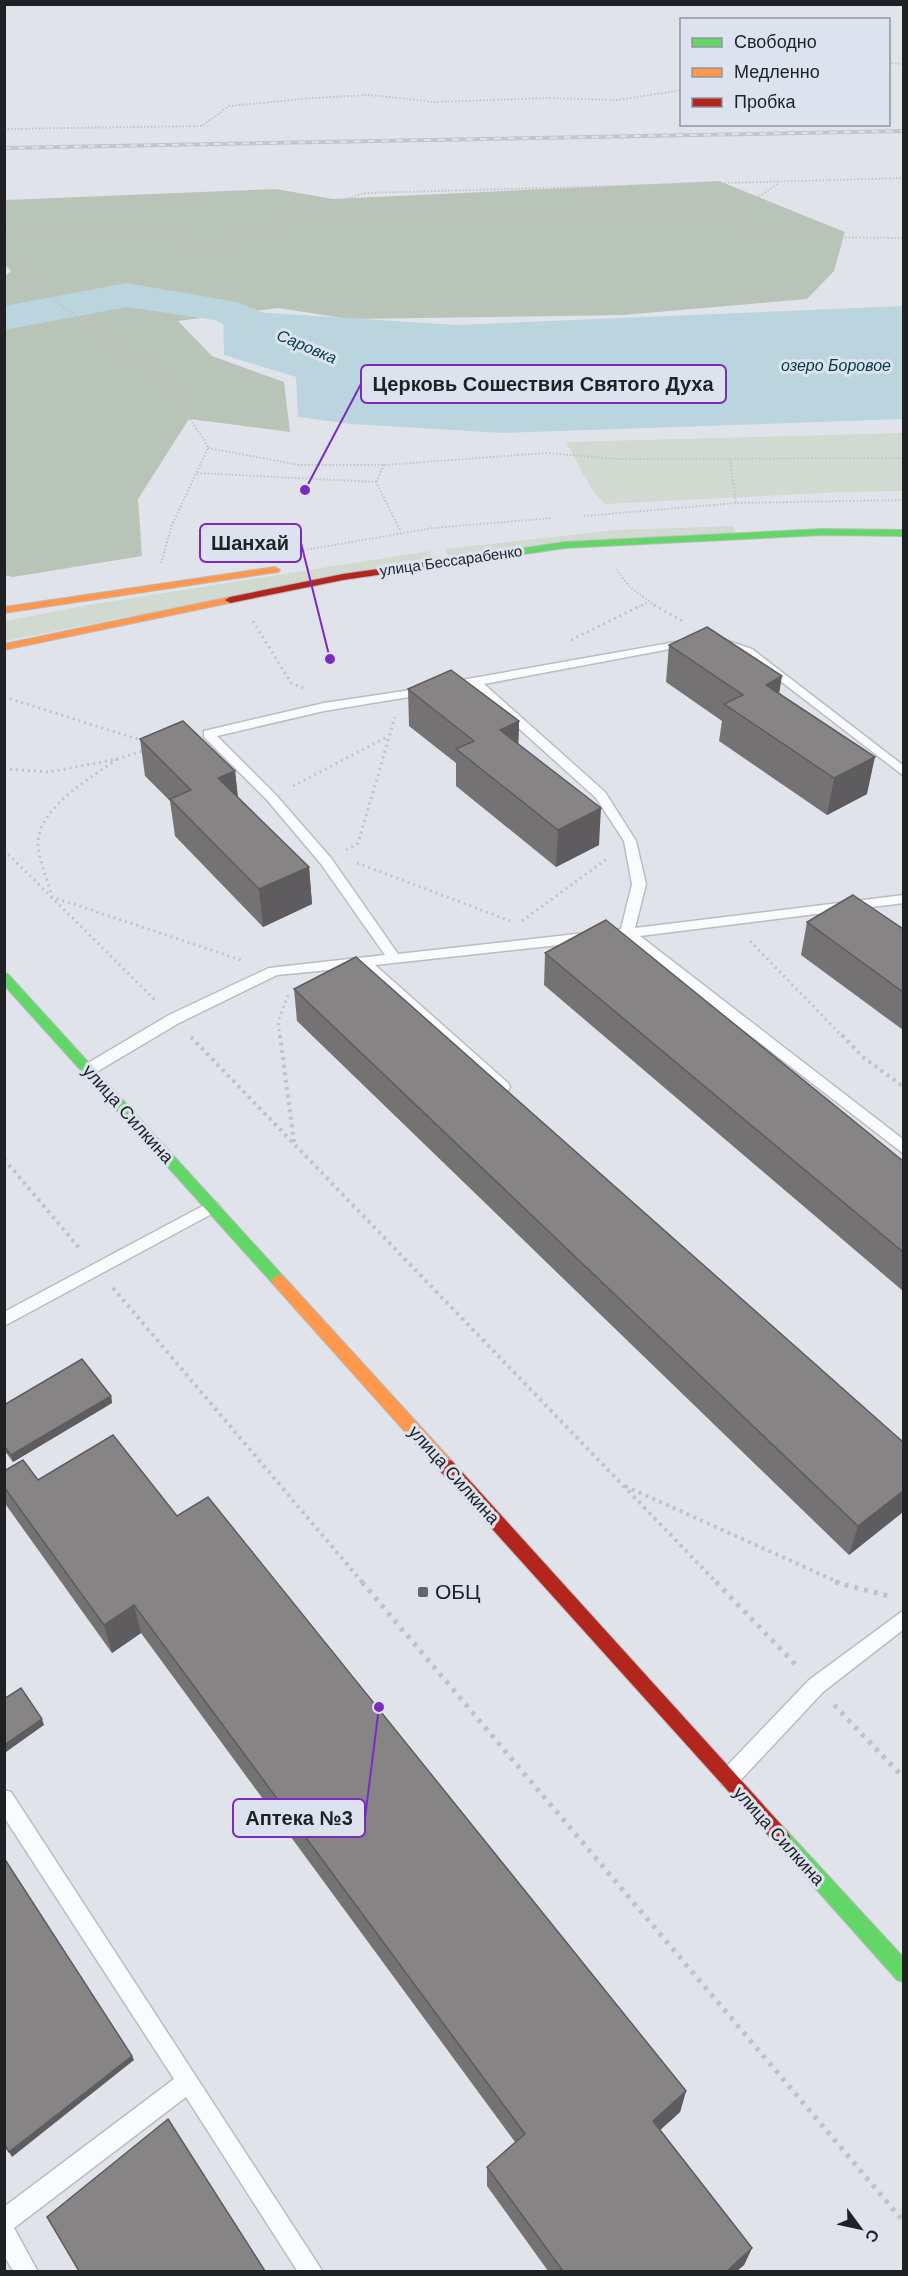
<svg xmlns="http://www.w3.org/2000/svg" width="908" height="2276" viewBox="0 0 908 2276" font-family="Helvetica,sans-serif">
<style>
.green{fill:#d0dad0}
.forest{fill:#b9c4b8}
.water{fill:#bad5dd}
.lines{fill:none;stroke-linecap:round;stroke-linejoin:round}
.river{fill:#bad5dd;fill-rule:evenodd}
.lane-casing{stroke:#b9bcc0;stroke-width:3}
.fast-casing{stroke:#b9bcc0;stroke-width:2}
.slow-casing{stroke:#b9bcc0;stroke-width:2}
.jam-casing{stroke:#b9bcc0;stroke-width:2}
.path-far3{stroke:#c2c2c4;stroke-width:2;stroke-dasharray:1.5 2;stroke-linecap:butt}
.path-far2{stroke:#c2c2c4;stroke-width:3;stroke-dasharray:2 4;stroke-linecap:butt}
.path-far1{stroke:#c2c2c4;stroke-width:4;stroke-dasharray:3 4.5;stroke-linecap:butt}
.path{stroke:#c2c2c4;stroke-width:5;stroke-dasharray:4 6;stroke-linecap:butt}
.lane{fill:#fafbfc;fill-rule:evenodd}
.fast{fill:#63d668;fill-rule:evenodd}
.slow{fill:#ff974d;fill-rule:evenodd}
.jam{fill:#b3261e;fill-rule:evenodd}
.rail-casing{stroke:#c4c5c7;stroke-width:4}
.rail{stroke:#dce3ee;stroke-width:2;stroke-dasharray:7;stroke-linecap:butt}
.wall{fill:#747273}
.shaded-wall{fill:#5e5c5e}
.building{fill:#878486;stroke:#5e5c5e;stroke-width:1.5}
.poi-dot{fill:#63656a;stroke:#dce3ee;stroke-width:2}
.labels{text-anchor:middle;stroke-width:6;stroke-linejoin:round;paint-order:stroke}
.far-street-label{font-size:15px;fill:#1f2125;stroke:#dce3ee}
.far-water-label{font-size:16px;font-style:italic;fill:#023c47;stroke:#dce3ee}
.street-label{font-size:18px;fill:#1f2125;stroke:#dce3ee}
.near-poi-label{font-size:21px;fill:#1f2125;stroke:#dce3ee;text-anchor:start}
.leader{fill:none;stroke:#7b2cbf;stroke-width:2}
.callout-dot{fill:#7b2cbf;stroke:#dce3ee;stroke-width:2}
.callout{fill:#dce3ee;stroke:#7b2cbf;stroke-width:2}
.callout-label{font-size:20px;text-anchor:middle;font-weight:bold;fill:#1f2125}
</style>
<rect width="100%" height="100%" fill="#e0e4ea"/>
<g class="green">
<path d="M903,433V491L843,492L605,504L592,490L566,442Z"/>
<path d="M734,526L735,533L448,556L445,549L616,530Z"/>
<path d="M429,551L433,557L5,641V621L88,605Z"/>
</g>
<path class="forest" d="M719,181L845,232L834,271L807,299L623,315L349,319L278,308L178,321L212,356L284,382L290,432L189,419L138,499L142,556L13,577L4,575V277L11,271L5,265L6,200L276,189L333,199Z"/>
<path class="water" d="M903,306V419L504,433L351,424L298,417L296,377L224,355L223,310L456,325Z"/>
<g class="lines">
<path class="river" d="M127,283L237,302L320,336L326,345L320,354L306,357L292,354L214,320L127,307L4,330V306Z"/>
<defs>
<g id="lane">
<path d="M719,638L752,649L904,766V776L744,653L715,643V639Z"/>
<path d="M687,640L693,643L691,645L484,684L605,792L636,841L646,884L635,928L904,895V903L640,936L904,1140V1154L624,938L375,965L508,1083L510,1087L508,1091H498L359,967L277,975L179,1023L93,1074H83L81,1070L83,1066L169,1015L269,968L385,955L321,864L267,800L204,737V731L324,703L431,687L433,690L427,694L324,711L217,736L275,794L331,858L398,954L621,929L632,884L624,841L596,798L472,686L451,690L445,686L451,682Z"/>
<path d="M212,1201L217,1203L220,1207L217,1211L4,1326V1312Z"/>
<path d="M904,1610V1629L823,1692L736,1785L729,1787L722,1785L719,1778L722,1771L809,1680Z"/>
<path d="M4,1790L11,1792L323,2272H298L186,2097L14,2228L38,2272H14L4,2256V2207L174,2079L4,1817Z"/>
</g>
<g id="fast">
<path d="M822,529L904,530V536L822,535L565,548L498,558L493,555L498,552L565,542Z"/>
<path d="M4,973L8,974L284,1277L286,1281L284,1285H274L4,985Z"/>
<path d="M781,1828L787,1831L904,1958V1982L897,1980L775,1843L772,1837L775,1831Z"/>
</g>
<g id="slow">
<path d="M275,567L280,570L278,572L4,613V607Z"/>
<path d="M230,597L234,598V602L4,650V644Z"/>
<path d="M279,1275L284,1277L452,1461L454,1466L452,1471L446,1473L440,1471L274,1285L272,1281L274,1277Z"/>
</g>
<g id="jam">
<path d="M498,552L501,553V557L343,580L230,603L225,600L230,597L343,574Z"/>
<path d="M446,1459L452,1461L787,1831L790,1837L787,1843L781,1846L775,1843L440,1471L438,1466L440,1461Z"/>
</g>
</defs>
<use href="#lane" class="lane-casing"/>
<use href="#fast" class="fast-casing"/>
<use href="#slow" class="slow-casing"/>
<use href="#jam" class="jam-casing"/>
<g class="path-far3">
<path d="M888,63L904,64"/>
<path d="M4,129L202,126L229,106L314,98L369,95L435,102L546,98L618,100L682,90"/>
<path d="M692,209L721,215L768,233L802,237L904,238"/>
<path d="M289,223L456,210L686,208L750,203L779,183"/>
<path d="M4,231L107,226L218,245L364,193L904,178"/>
<path d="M4,263L163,380L205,441L208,448L172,525L161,563"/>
<path d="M208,448L299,465H384L546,453L618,459L904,458"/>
<path d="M730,459L736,503"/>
<path d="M197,473L376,482L401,532"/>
<path d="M376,482L384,465"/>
<path d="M584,516L736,503L904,500"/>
<path d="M293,552L433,528L553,518"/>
<path d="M616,569L629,586L657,607"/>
<path d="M639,607L648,602"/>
</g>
<g class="path-far2">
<path d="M654,605L682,621"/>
<path d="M253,621L291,683L303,688"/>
<path d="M571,640L642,605"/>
<path d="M4,697L144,741"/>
<path d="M117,759C91,778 40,806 38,842C38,860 48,880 52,897L241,960"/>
<path d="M4,769L50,772L117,759L146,750"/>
<path d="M293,786L387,737"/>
<path d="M4,850L157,1002"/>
<path d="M346,850L358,843L395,717"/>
<path d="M357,863L513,922"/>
<path d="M522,921L608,858"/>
<path d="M750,941L843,1037"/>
<path d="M280,1037L278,1022L289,992"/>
</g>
<g class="path-far1">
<path d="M280,1035L294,1143"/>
<path d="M842,1035L864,1058L904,1087"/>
<path d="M191,1037L717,1583"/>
<path d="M4,1159L81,1250"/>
<path d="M113,1288L363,1583"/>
<path d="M625,1486L840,1583"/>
</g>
<g class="path">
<path d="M362,1582L904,2222"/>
<path d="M716,1582L798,1667"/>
<path d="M835,1582L892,1597"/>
<path d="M834,1705L904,1778"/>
</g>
<use href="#lane" class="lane"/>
<use href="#fast" class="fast"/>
<use href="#slow" class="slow"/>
<use href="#jam" class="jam"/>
<defs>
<path id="rail" d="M4,148L904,131"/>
</defs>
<use href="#rail" class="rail-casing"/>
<use href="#rail" class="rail"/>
</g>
<g class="wall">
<path d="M669,645L779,694L867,794L827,815L719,741L722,721L666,682Z"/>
<path d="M408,689L519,721L518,744L599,845L556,867L456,786V763L409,726Z"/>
<path d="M140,739L235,771L238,798L309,867L312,904L263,927L175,836L170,801L145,776Z"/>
<path d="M807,922L903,929V1030L801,955Z"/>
<path d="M545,953L903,1161V1291L544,985Z"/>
<path d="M294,989L903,1442V1512L849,1555L297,1021Z"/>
<path d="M111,1396L112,1403L13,1462L4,1450V1405Z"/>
<path d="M4,1471L38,1480L177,1516L686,2091L680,2112L660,2130L752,2248L744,2265L737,2271H548L487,2186V2167L515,2142L141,1633L112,1653L6,1505L4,1501Z"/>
</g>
<g class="shaded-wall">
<path d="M782,676L776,713L766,685Z"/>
<path d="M519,721L518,758L500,730Z"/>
<path d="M875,757L867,794L827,815L834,778Z"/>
<path d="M235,771L239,808L218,778Z"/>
<path d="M601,808L599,845L556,867L558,830Z"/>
<path d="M309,867L312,904L263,927L259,889Z"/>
<path d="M111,1396L112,1403L13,1462L11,1455Z"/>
<path d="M903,1491V1512L849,1555L858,1526Z"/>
<path d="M134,1605L141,1633L112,1653L104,1625Z"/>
<path d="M42,1719L44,1725L6,1752L4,1745Z"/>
<path d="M132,2056L134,2060L12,2157L9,2152Z"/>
<path d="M686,2091L680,2112L648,2141L653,2121Z"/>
<path d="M752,2248L744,2265L737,2271H727Z"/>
</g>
<g class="building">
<path d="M707,627L782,676L766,685L875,757L834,778L724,704L743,695L669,645Z"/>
<path d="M451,670L519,721L500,730L601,808L558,830L456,749L474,741L408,689Z"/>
<path d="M183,721L235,771L218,778L309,867L259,889L170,799L191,790L140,739Z"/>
<path d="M853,895L903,929V992L807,922Z"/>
<path d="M606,920L903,1161V1252L545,953Z"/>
<path d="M356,957L903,1442V1491L858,1526L294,989Z"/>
<path d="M82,1359L111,1396L11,1455L4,1446V1405Z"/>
<path d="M113,1435L177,1516L208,1497L686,2091L653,2121L752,2248L727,2271H563L487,2167L525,2134L134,1605L104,1625L4,1487V1471L23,1460L38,1480Z"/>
<path d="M21,1688L42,1719L4,1745V1699Z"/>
<path d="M4,1858L132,2056L9,2152L4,2144Z"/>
<path d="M168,2119L265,2271H79L47,2217Z"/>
</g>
<rect class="poi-dot" x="417" y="1586" width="12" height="12" rx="3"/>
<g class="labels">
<g class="far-street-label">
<text transform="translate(451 561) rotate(-8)" y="5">улица Бессарабенко</text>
</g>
<g class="far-water-label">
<text transform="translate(307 346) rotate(23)" y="6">Саровка</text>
<text x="836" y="371">озеро Боровое</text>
</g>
<g class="street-label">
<text transform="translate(128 1114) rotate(48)" y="6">улица Силкина</text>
<text transform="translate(454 1475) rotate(48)" y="6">улица Силкина</text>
<text transform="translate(779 1836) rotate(48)" y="6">улица Силкина</text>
</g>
<g class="near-poi-label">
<text x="435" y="1599">ОБЦ</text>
</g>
</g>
<path class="leader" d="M305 490L361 384M330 659L301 543M379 1707L365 1818"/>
<g class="callout-dot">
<circle cx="305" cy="490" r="6"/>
<circle cx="330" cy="659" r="6"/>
<circle cx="379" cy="1707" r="6"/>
</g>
<g class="callout">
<rect x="361" y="365" width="365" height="38" rx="6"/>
<rect x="200" y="524" width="101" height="38" rx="6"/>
<rect x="233" y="1799" width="132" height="38" rx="6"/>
</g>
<g class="callout-label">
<text x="543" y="391">Церковь Сошествия Святого Духа</text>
<text x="250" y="550">Шанхай</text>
<text x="299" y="1825">Аптека №3</text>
</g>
<rect width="908" height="2276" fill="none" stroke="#1f2125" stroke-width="12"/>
<rect x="680" y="18" width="210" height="108" fill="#dce3ee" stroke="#90959e" stroke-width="1.5"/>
<rect x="692" y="38" width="30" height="9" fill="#63d668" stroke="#90959e" stroke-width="1.5"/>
<text x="734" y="48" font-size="18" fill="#1f2125">Свободно</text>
<rect x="692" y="68" width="30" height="9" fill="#ff974d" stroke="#90959e" stroke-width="1.5"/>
<text x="734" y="78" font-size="18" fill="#1f2125">Медленно</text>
<rect x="692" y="98" width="30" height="9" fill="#b3261e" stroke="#90959e" stroke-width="1.5"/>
<text x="734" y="108" font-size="18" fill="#1f2125">Пробка</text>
<g transform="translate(860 2228) rotate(123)" stroke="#dce3ee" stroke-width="4.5" paint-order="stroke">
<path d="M0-4.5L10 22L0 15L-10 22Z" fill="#1f2125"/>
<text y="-9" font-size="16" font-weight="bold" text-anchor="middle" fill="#1f2125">С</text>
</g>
</svg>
